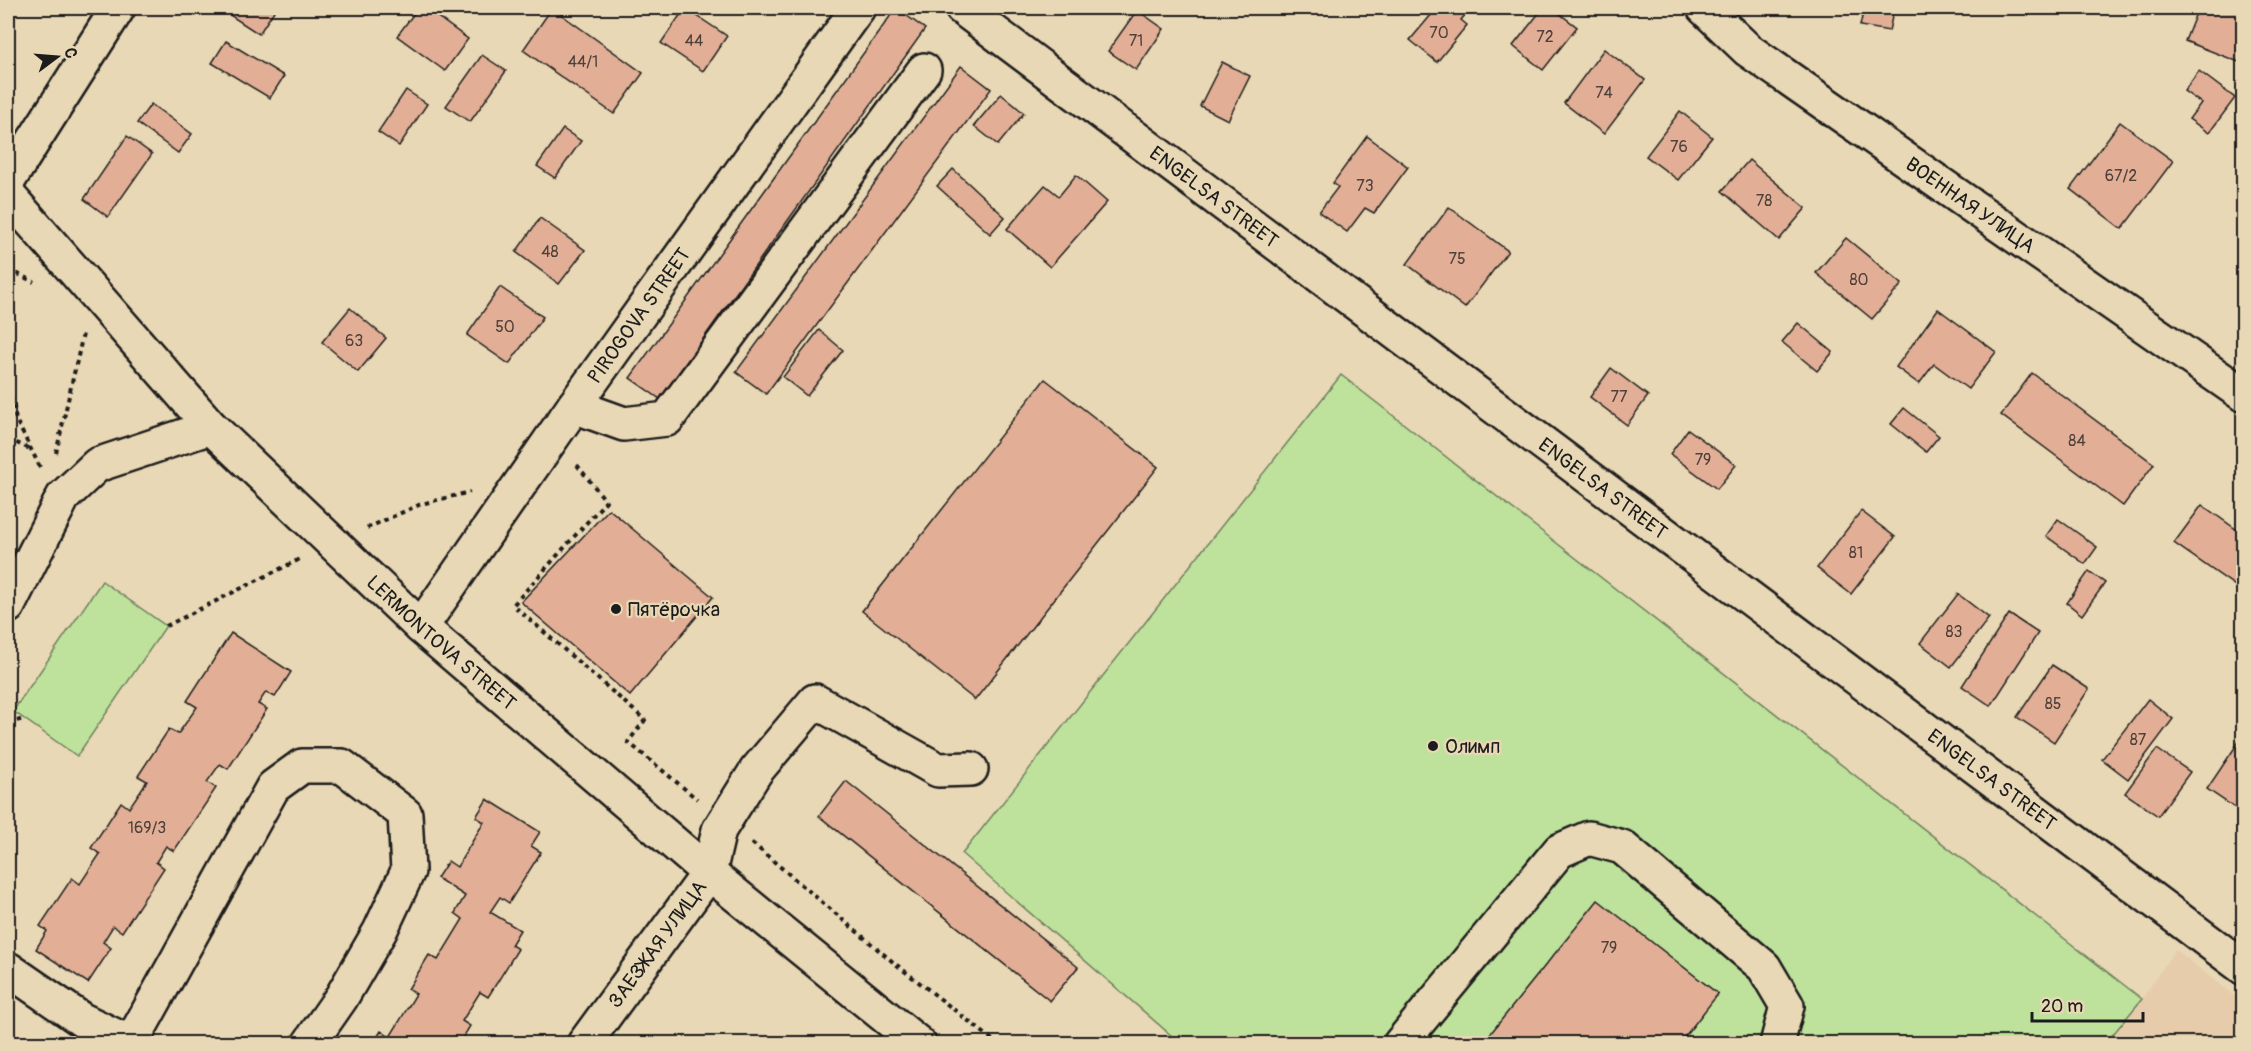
<svg xmlns="http://www.w3.org/2000/svg" width="2251" height="1051" viewBox="0 0 2251 1051" font-family="Pangolin,sans-serif">
<style>
.built{fill:#e7ccac}
.green{fill:#bee29c;stroke:#6d7f5c;stroke-width:1.5}
.building{fill:#e2af96;stroke:#1c1c1c;stroke-width:1.5}
.lines{fill:none;stroke-linecap:round;stroke-linejoin:round}
.minor-casing{stroke:#1c1c1c;stroke-width:38}
.path{stroke:#1c1c1c;stroke-width:4;stroke-dasharray:4.5 4.5;stroke-linecap:butt}
.minor{stroke:#e9d8b5;stroke-width:33}
.poi-dot{fill:#1c1c1c;stroke:#e9d8b5;stroke-width:2}
.labels{text-anchor:middle;stroke-width:4.5;stroke-linejoin:round;paint-order:stroke}
.number-label{font-size:16px;fill:#4e413a}
.street-label{font-size:20px;fill:#1c1c1c;stroke:#e9d8b5}
.poi-label{font-size:20px;fill:#1c1c1c;stroke:#e9d8b5;text-anchor:start}
</style>
<rect width="100%" height="100%" fill="#e9d8b5"/>
<filter id="ink" filterUnits="userSpaceOnUse"><feTurbulence type="fractalNoise" baseFrequency=".0167" numOctaves="2"/><feDisplacementMap in="SourceGraphic" scale="12" xChannelSelector="R" yChannelSelector="G"/><feConvolveMatrix kernelMatrix="1 2 1 2 8 2 1 2 1" color-interpolation-filters="sRGB"/></filter>
<g filter="url(#ink)">
<path class="built" d="M2175,949L2243,1003V1043L2105,1044L2142,999Z"/>
<g class="green">
<path d="M1341,375L2142,999L2105,1044L1180,1043L962,854Z"/>
<path d="M102,581L166,626L77,756L13,711Z"/>
</g>
<g class="building">
<path d="M219,8H276L259,34Z"/>
<path d="M418,8H425L468,39L445,71L397,36Z"/>
<path d="M552,8L643,73L614,114L523,50Z"/>
<path d="M685,8L727,36L703,71L661,43Z"/>
<path d="M896,8L925,29L660,399L630,378Z"/>
<path d="M1437,8H1471L1461,20L1467,25L1437,62L1410,40Z"/>
<path d="M1543,8H1552L1577,27L1543,70L1513,46Z"/>
<path d="M1864,8H1894L1889,31L1860,26Z"/>
<path d="M2198,8H2244V64L2185,41Z"/>
<path d="M1137,10L1164,29L1136,70L1108,51Z"/>
<path d="M226,41L284,76L270,98L212,63Z"/>
<path d="M1604,49L1645,80L1604,134L1564,103Z"/>
<path d="M482,55L506,71L470,122L446,106Z"/>
<path d="M1222,62L1250,76L1228,120L1200,106Z"/>
<path d="M961,66L991,89L766,394L736,372Z"/>
<path d="M2199,71L2235,98L2209,133L2189,119L2201,103L2184,91Z"/>
<path d="M406,90L427,104L399,146L378,132Z"/>
<path d="M1001,94L1024,113L998,145L974,126Z"/>
<path d="M151,104L192,134L178,153L137,123Z"/>
<path d="M1680,111L1712,137L1678,180L1646,156Z"/>
<path d="M2120,122L2173,161L2122,229L2070,189Z"/>
<path d="M563,129L581,141L555,178L537,166Z"/>
<path d="M127,136L152,154L108,217L84,199Z"/>
<path d="M1367,136L1408,167L1374,213L1365,208L1347,232L1319,212L1338,187L1333,183Z"/>
<path d="M1749,160L1806,208L1779,240L1722,191Z"/>
<path d="M953,169L1005,217L990,234L937,186Z"/>
<path d="M1076,175L1107,202L1050,267L1007,229L1045,185L1059,196Z"/>
<path d="M1449,207L1508,251L1465,308L1407,264Z"/>
<path d="M540,218L585,250L559,284L516,252Z"/>
<path d="M1846,238L1902,284L1872,319L1816,273Z"/>
<path d="M500,287L543,317L509,364L467,335Z"/>
<path d="M350,308L386,338L358,372L322,342Z"/>
<path d="M1938,309L1996,352L1968,389L1934,364L1919,384L1896,367Z"/>
<path d="M1798,323L1833,352L1817,371L1782,342Z"/>
<path d="M819,330L843,350L807,396L783,377Z"/>
<path d="M1611,368L1648,396L1627,425L1590,397Z"/>
<path d="M2032,373L2154,464L2123,506L2001,415Z"/>
<path d="M1045,379L1158,467L975,700L862,611Z"/>
<path d="M1904,408L1939,436L1926,452L1891,424Z"/>
<path d="M1688,429L1736,465L1717,489L1670,454Z"/>
<path d="M8,490L15,495L8,506Z"/>
<path d="M2202,505L2244,535V592L2174,543Z"/>
<path d="M609,509L713,597L630,696L521,602Z"/>
<path d="M1861,511L1895,537L1851,594L1817,568Z"/>
<path d="M2058,519L2097,547L2085,564L2046,536Z"/>
<path d="M2089,571L2105,583L2082,615L2067,603Z"/>
<path d="M1958,594L1989,618L1951,667L1920,643Z"/>
<path d="M2009,614L2038,633L1991,706L1962,686Z"/>
<path d="M231,633L291,672L275,697L266,692L258,704L267,709L228,769L220,764L207,782L216,788L174,851L166,846L156,862L164,868L122,932L113,926L103,942L111,948L88,983L36,949L47,931L40,926L72,878L80,884L100,854L91,848L121,802L129,808L147,781L138,776L169,729L178,734L197,707L187,701Z"/>
<path d="M2052,665L2089,689L2054,742L2017,717Z"/>
<path d="M2148,699L2173,719L2128,779L2102,759Z"/>
<path d="M2244,734V814L2207,789Z"/>
<path d="M2157,749L2190,772L2158,816L2125,793Z"/>
<path d="M846,781L1078,967L1050,1001L819,816Z"/>
<path d="M487,799L540,832L531,846L541,852L509,903L500,897L490,912L520,930L511,945L518,949L488,997L480,992L462,1021L470,1026L459,1044H373L381,1031L390,1037L416,994L408,989L429,955L438,960L463,919L455,913L465,896L437,878L448,861L457,867L484,822L476,817Z"/>
<path d="M1598,900L1718,994L1679,1044H1482Z"/>
</g>
<g class="lines">
<defs>
<g id="minor">
<path id="s1" d="M962,8L2244,968"/>
<path id="s2" d="M1704,8L1748,50L2244,395"/>
<path d="M8,181L118,8"/>
<path id="s3" d="M8,195L211,427L421,627L709,873L919,1044"/>
<path d="M574,406L624,424L667,419L924,70"/>
<path d="M8,606L63,497L97,465L211,427"/>
<path id="s4" d="M421,627L574,406L858,8"/>
<path d="M8,969L82,1020L132,1044"/>
<path d="M131,1043L273,787L302,766H342L405,814L408,871L380,931L341,998L309,1044"/>
<path id="s5" d="M584,1044L709,873L719,830L756,771L815,701L938,770L971,769"/>
<path d="M1400,1044L1559,851L1589,838L1622,847L1764,967L1787,1006L1777,1044"/>
</g>
</defs>
<use href="#minor" class="minor-casing"/>
<g class="path">
<path d="M8,272H14L34,282"/>
<path d="M8,379L16,420L41,469"/>
<path d="M8,439L30,449"/>
<path d="M56,453L83,334"/>
<path d="M577,465L606,501L513,605L645,720L628,742L697,799"/>
<path d="M367,528L421,504L470,492"/>
<path d="M166,626L300,559"/>
<path d="M8,723L24,719"/>
<path d="M752,843L893,962L998,1044"/>
</g>
<use href="#minor" class="minor"/>
</g>
</g>
<g class="poi-dot">
<circle cx="616" cy="609" r="6"/>
<circle cx="1433" cy="746" r="6"/>
</g>
<g class="labels">
<g class="number-label">
<text x="1439" y="38">70</text>
<text x="1545" y="42">72</text>
<text x="694" y="46">44</text>
<text x="1136" y="46">71</text>
<text x="583" y="67">44/1</text>
<text x="1604" y="98">74</text>
<text x="1679" y="152">76</text>
<text x="2121" y="181">67/2</text>
<text x="1365" y="191">73</text>
<text x="1764" y="206">78</text>
<text x="550" y="257">48</text>
<text x="1457" y="264">75</text>
<text x="1859" y="285">80</text>
<text x="505" y="332">50</text>
<text x="354" y="346">63</text>
<text x="1619" y="402">77</text>
<text x="2077" y="446">84</text>
<text x="1703" y="465">79</text>
<text x="1856" y="558">81</text>
<text x="1954" y="637">83</text>
<text x="2053" y="709">85</text>
<text x="2138" y="745">87</text>
<text x="147" y="833">169/3</text>
<text x="1609" y="953">79</text>
</g>
<g class="street-label">
<text dy="7" stroke="none"><textPath href="#s1" startOffset="315">ENGELSA STREET</textPath></text>
<text dy="7" stroke="none"><textPath href="#s2" startOffset="332">ВОЕННАЯ УЛИЦА</textPath></text>
<text dy="7" stroke="none"><textPath href="#s4" startOffset="380">PIROGOVA STREET</textPath></text>
<text dy="7" stroke="none"><textPath href="#s1" startOffset="801">ENGELSA STREET</textPath></text>
<text dy="7" stroke="none"><textPath href="#s3" startOffset="624">LERMONTOVA STREET</textPath></text>
<text dy="7" stroke="none"><textPath href="#s1" startOffset="1287">ENGELSA STREET</textPath></text>
<text dy="7" stroke="none"><textPath href="#s5" startOffset="124">ЗАЕЗЖАЯ УЛИЦА</textPath></text>
</g>
<g class="poi-label">
<text x="628" y="616">Пятёрочка</text>
<text x="1445" y="753">Олимп</text>
</g>
</g>
<rect width="2251" height="1051" fill="none" stroke="#e9d8b5" stroke-width="30"/>
<rect x="15" y="15" width="2221" height="1021" fill="none" stroke="#1c1c1c" stroke-width="2" filter="url(#ink)"/>
<g transform="translate(57 57) rotate(74)" stroke="#e9d8b5" stroke-width="4.5" paint-order="stroke">
<path d="M0-4.5L10 22L0 15L-10 22Z" fill="#1c1c1c"/>
<text y="-9" font-size="16" font-weight="bold" text-anchor="middle" fill="#1c1c1c">С</text>
</g>
<path d="M2032 1012v9h111v-9" fill="none" stroke="#1c1c1c" stroke-width="3"/>
<text x="2041" y="1012" font-size="18" fill="#1c1c1c" stroke="#e9d8b5" stroke-width="4.5" paint-order="stroke">20 m</text>
</svg>
